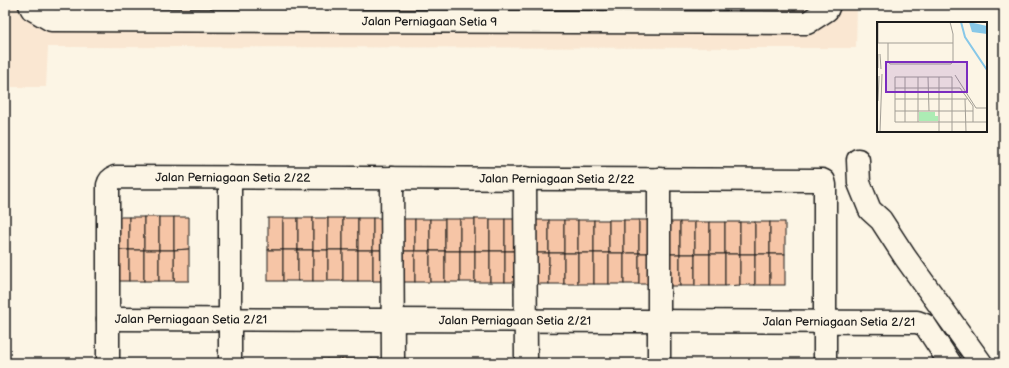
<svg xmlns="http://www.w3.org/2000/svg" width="1009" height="368" viewBox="0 0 1009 368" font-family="'Balsamiq Sans',sans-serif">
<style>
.built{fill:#fae7d2}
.building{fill:#f6c5a6;stroke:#1c1c1c}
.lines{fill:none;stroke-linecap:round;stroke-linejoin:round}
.minor-casing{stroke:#1c1c1c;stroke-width:25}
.minor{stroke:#fcf5e5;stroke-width:22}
.labels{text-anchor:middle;stroke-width:4;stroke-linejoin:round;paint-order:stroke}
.street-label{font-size:12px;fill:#1c1c1c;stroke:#fcf5e5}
.inset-river{fill:none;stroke:#88c8e8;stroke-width:2}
.inset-road{fill:none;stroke:#a29e95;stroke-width:1}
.view{fill:#7b2cbf;fill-opacity:0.15;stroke:#7b2cbf;stroke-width:2}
.inset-edge{fill:none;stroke:#1c1c1c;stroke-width:2}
</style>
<rect width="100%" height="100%" fill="#fcf5e5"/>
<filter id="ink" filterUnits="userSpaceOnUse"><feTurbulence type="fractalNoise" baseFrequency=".025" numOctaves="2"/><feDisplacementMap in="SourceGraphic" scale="8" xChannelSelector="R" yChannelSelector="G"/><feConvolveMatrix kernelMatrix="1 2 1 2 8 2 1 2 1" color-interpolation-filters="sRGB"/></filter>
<g filter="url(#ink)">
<path class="built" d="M5,5H857L856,48L48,47L46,87H5Z"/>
<g class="building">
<rect x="114" y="217" width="15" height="33"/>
<rect x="129" y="217" width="15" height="33"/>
<rect x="144" y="217" width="15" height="33"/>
<rect x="159" y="217" width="15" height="33"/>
<path d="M174,217H189V249L174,250Z"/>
<rect x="268" y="218" width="15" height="32"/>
<rect x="283" y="218" width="15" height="32"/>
<rect x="298" y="218" width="15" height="32"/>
<rect x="313" y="218" width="15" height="32"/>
<rect x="328" y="218" width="15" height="32"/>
<rect x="343" y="218" width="15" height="32"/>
<rect x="358" y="218" width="15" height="32"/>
<rect x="373" y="218" width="15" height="32"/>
<rect x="400" y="219" width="15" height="32"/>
<rect x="415" y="219" width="15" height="32"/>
<rect x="430" y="219" width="15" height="32"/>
<rect x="445" y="219" width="15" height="32"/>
<rect x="460" y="219" width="15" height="32"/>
<rect x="475" y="219" width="15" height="32"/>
<rect x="490" y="219" width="15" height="32"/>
<rect x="505" y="219" width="15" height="32"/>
<rect x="534" y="220" width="15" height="33"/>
<rect x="549" y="220" width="15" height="33"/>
<rect x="564" y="220" width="14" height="33"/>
<rect x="578" y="220" width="16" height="33"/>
<rect x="594" y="220" width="15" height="33"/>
<rect x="609" y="220" width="15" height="33"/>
<rect x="624" y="220" width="15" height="33"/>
<rect x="639" y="220" width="15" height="33"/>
<rect x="665" y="222" width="15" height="32"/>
<rect x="680" y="222" width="15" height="32"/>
<rect x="695" y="222" width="15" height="32"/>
<rect x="710" y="222" width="15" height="32"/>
<rect x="725" y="222" width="15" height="32"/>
<rect x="740" y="222" width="15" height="32"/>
<rect x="755" y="222" width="15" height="32"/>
<rect x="770" y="222" width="15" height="32"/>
<path d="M189,249V281H174V250Z"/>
<rect x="114" y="250" width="15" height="31"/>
<rect x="129" y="250" width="15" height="31"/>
<rect x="144" y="250" width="15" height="31"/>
<rect x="159" y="250" width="15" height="31"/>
<rect x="268" y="250" width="15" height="31"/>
<rect x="283" y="250" width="15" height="31"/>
<rect x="298" y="250" width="15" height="31"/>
<rect x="313" y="250" width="15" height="31"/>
<rect x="328" y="250" width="15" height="31"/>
<rect x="343" y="250" width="15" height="31"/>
<rect x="358" y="250" width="15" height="31"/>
<rect x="373" y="250" width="15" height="31"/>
<rect x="400" y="251" width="15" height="31"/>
<rect x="415" y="251" width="15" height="31"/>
<rect x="430" y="251" width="15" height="31"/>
<rect x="445" y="251" width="15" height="31"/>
<rect x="460" y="251" width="15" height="31"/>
<rect x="475" y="251" width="15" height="31"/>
<rect x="490" y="251" width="15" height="31"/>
<rect x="505" y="251" width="15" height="31"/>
<rect x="534" y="253" width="15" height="31"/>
<rect x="549" y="253" width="15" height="31"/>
<rect x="564" y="253" width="14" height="31"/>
<rect x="578" y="253" width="16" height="31"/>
<rect x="594" y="253" width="15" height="31"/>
<rect x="609" y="253" width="15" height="31"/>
<rect x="624" y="253" width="15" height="31"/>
<rect x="639" y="253" width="15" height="31"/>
<rect x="665" y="254" width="15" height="32"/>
<rect x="680" y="254" width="15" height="32"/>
<rect x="695" y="254" width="15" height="32"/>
<rect x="710" y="254" width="15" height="32"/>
<path d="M725,254H740V285L725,286Z"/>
<rect x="740" y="254" width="15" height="31"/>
<rect x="755" y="254" width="15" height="31"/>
<rect x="770" y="254" width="15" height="31"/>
<rect x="267" y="359" width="15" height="4"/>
<rect x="282" y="359" width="15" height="4"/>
<rect x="297" y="359" width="15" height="4"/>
<rect x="312" y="359" width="15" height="4"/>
<rect x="327" y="359" width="15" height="4"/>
<rect x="342" y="359" width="15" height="4"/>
<rect x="357" y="359" width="15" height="4"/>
<rect x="372" y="359" width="15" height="4"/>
<rect x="115" y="360" width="15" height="3"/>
<rect x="130" y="360" width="15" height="3"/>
<rect x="145" y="360" width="15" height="3"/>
<rect x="160" y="360" width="15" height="3"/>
<rect x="175" y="360" width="15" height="3"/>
<rect x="399" y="360" width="15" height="3"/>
<rect x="414" y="360" width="15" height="3"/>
<rect x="429" y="360" width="15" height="3"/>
<rect x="444" y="360" width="15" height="3"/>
<rect x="459" y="360" width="15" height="3"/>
<rect x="474" y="360" width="15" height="3"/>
<rect x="489" y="360" width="15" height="3"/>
<rect x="504" y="360" width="15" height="3"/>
<rect x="533" y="360" width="15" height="3"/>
<rect x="548" y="360" width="15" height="3"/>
<rect x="563" y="360" width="15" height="3"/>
<rect x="578" y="360" width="15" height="3"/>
<rect x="593" y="360" width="15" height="3"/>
<rect x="608" y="360" width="15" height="3"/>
<rect x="623" y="360" width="15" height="3"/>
<rect x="638" y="360" width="15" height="3"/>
<rect x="665" y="361" width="15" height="2"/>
<rect x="680" y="361" width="15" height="2"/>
<rect x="695" y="361" width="15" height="2"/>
<rect x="710" y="361" width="15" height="2"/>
<rect x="725" y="361" width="15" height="2"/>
<rect x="740" y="361" width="15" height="2"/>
<rect x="755" y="361" width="15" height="2"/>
<rect x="770" y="361" width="15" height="2"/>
</g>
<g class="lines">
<defs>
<g id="minor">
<path id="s1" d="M30,5L32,9L51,20L807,23L827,10L829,5"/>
<path d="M858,160L859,183L870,210L881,220L905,257L981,363"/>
<path d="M392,178L393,363"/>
<path d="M525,178L526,363"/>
<path d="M659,179V363"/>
<path id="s2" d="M108,319L917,322L925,325L950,363"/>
<path id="s3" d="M108,363V185C109,181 110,179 115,177L822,180L824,181L825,185V363"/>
<path d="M230,363V177"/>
</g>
</defs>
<use href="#minor" class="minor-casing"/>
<use href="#minor" class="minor"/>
</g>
</g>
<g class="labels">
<g class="street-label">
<text dy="4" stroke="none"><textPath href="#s1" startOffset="405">Jalan Perniagaan Setia 9</textPath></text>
<text dy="4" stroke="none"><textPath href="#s3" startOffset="307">Jalan Perniagaan Setia 2/22</textPath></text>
<text dy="4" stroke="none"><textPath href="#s3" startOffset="631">Jalan Perniagaan Setia 2/22</textPath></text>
<text dy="4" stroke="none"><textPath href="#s2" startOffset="83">Jalan Perniagaan Setia 2/21</textPath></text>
<text dy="4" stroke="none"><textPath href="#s2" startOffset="407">Jalan Perniagaan Setia 2/21</textPath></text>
<text dy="4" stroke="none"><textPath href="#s2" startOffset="731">Jalan Perniagaan Setia 2/21</textPath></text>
</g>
</g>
<g transform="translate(877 22)">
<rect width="110" height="110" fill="#fcf5e5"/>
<path d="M42,90H58V94H61V99H42Z" fill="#acecb4"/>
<path d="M92,0L110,4V12L95,10Z" fill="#88c8e8"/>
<path class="inset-river" d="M84,0L88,15L110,48"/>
<path class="inset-road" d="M1,0V21M0,21H76M11,21V39L13,42H74L76,39V12L73,0M1,32V46M3,32L4,47M78,53L99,86H110M41,55V100M51,55L52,89M18,66H83L96,84V100M18,77H90M88,77L89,110M1,79L2,54M18,89H96M28,100V55M3,110L5,52M62,110V55M75,110V55H18V100H110"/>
<path class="view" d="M9,40H90V70H9Z"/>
<rect width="110" height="110" class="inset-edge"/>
</g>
<rect width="1009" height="368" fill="none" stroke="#fcf5e5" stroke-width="20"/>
<rect x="10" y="10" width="989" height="348" fill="none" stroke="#1c1c1c" stroke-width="1.5" filter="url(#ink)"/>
</svg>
